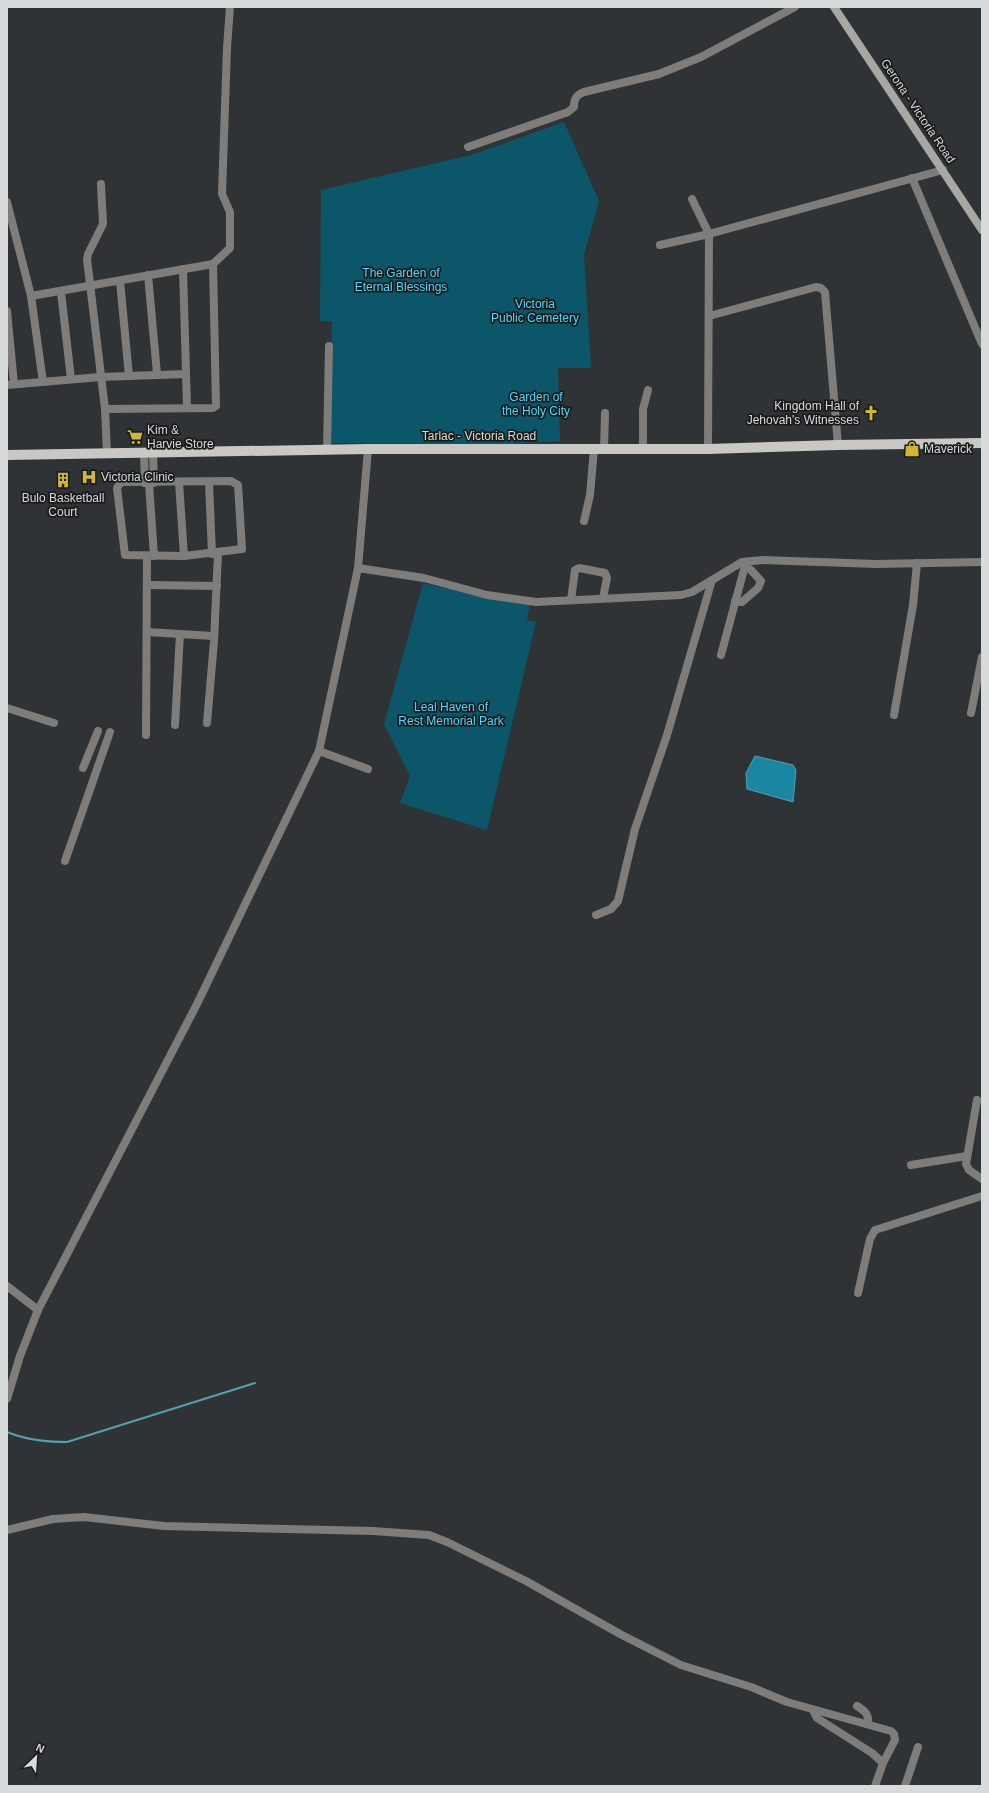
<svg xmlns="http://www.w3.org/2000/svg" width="989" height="1793" viewBox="0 0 989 1793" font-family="Arial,sans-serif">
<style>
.green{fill:#0c566a}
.water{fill:#1a86a2;stroke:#53a0b3}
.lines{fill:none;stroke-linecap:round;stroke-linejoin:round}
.stream{stroke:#53a0b3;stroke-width:2}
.street{stroke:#7e7d7b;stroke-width:8}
.secondary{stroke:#a8a7a4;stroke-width:8}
.primary{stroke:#c9c8c4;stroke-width:10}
.labels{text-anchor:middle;stroke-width:3.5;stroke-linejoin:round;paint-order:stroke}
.street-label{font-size:12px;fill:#d8dbdb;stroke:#191b1b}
.park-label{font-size:12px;fill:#54d5fb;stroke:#191b1b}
.poi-label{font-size:12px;fill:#d8dbdb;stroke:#191b1b;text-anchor:start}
</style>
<rect width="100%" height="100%" fill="#2f3335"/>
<g class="green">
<path d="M564,122L599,201L584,255L591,368H558L560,441L508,444L328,443L332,322L320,321L321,190L471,155Z"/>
<path d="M423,583L486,598L530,604L527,620L536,622L487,830L400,803L410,776L384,724Z"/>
</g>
<path class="water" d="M755,756L793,765L796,770L793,802L747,789L746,773Z"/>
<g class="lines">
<path class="stream" d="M7,1432C26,1440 46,1442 67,1442L255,1383"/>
<g class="street">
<path d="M468,147L568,112L574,107C574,99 576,95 584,92L659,74L701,57L795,7"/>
<path d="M912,178L982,344"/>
<path d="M101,184L103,224L88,254L87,259L105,409L107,454"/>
<path d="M692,199L709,234L708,449"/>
<path d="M7,202L31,296L43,382"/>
<path d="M660,245L709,234L943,170"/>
<path d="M183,269L187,408"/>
<path d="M148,275L157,374"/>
<path d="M120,281L129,376"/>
<path d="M61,292L71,379"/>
<path d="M31,296L213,264L230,248V212L222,194L227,48L230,7"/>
<path d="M7,311L14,384"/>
<path d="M709,316L816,287L821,288L825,292L838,445"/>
<path d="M7,385L100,377L186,374"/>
<path d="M105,409L213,408L216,406L213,264"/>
<path d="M604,449L605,413"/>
<path d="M643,449V409L648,390"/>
<path d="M327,450L329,346"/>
<path d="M144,453L145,483"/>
<path d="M153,453L154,483"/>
<path d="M231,481L238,485L242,549L184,556L125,555L117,488L121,482Z"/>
<path d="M179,482L184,556"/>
<path d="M209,482L212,554"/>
<path d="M149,483L154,556"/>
<path d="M584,521L590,495L594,449"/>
<path d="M358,568L424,578L487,595L536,602L681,595L692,592L742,562L763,560L876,564L982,562"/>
<path d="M147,585L217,586"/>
<path d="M571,600L575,570L579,568L605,573L607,578L603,598"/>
<path d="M735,601L742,602L758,588L761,581L751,570L745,566"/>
<path d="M147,632L213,636"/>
<path d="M721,655L746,562"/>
<path d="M7,708L54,723"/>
<path d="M971,713L982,657"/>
<path d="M894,715L913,605L917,563"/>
<path d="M207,723L214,641L218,553"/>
<path d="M175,725L180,634"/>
<path d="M146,735L147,556"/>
<path d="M319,751L368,769"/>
<path d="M83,768L98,731"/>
<path d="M65,861L110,732"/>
<path d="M596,915L611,909L618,901L635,829L667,735L712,580"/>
<path d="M977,1100L966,1164L969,1170L982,1179"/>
<path d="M911,1165L967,1156"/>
<path d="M7,1286L38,1310"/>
<path d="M858,1293L870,1239L875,1230L982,1196"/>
<path d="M7,1399L20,1356L38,1310L197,1004L319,751L358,568L368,449"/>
<path d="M7,1530L53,1519L84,1517L164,1526L373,1531L429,1535L447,1542L526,1581L620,1634L681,1665L751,1687L787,1702L891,1731L894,1734L895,1740L883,1763L875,1786"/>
<path d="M857,1706C865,1711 869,1714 868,1724"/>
<path d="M813,1710L817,1718L872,1753L883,1763"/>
<path d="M905,1786L918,1747"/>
</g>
<path class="secondary" d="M834,7L982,230"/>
<path class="primary" d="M7,455L368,449H708L838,445L982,443"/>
</g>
<defs>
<symbol id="church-bare" viewBox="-9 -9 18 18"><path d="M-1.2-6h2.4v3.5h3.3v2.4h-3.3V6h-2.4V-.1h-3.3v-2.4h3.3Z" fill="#d4b635" stroke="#191b1b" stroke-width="2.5" paint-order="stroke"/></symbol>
<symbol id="supermarket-bare" viewBox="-9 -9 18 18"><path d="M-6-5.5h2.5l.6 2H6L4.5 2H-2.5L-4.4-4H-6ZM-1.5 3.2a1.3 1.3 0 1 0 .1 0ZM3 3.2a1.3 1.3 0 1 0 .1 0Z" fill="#d4b635" stroke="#191b1b" stroke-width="2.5" paint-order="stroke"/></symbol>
<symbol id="shop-bare" viewBox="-9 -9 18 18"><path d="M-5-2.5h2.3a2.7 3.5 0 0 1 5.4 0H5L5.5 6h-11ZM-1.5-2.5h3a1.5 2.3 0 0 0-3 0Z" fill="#d4b635" stroke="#191b1b" stroke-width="2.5" paint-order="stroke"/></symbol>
<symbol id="hospital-bare" viewBox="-9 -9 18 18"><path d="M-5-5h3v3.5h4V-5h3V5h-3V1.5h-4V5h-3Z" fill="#d4b635" stroke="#191b1b" stroke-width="2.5" paint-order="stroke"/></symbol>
<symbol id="building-bare" viewBox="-9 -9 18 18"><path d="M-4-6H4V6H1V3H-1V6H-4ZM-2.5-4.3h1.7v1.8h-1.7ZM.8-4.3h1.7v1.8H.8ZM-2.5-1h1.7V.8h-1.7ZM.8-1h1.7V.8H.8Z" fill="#d4b635" stroke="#191b1b" stroke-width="2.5" paint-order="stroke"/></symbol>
</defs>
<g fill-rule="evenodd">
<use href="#church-bare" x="860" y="402" width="22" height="22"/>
<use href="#supermarket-bare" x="124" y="426" width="22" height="22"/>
<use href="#shop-bare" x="901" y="438" width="22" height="22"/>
<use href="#hospital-bare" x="78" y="466" width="22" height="22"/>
<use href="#building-bare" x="52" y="469" width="22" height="22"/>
</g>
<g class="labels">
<g class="street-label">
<text transform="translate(918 111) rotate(56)" y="4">Gerona - Victoria Road</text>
<text x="479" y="440">Tarlac - Victoria Road</text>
</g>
<g class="park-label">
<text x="401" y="277">The Garden of<tspan x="401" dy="14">Eternal Blessings</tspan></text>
<text x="535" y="308">Victoria<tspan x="535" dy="14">Public Cemetery</tspan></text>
<text x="536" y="401">Garden of<tspan x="536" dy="14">the Holy City</tspan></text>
<text x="451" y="711">Leal Haven of<tspan x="451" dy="14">Rest Memorial Park</tspan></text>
</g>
<g class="poi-label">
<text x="859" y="410" text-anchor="end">Kingdom Hall of<tspan x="859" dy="14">Jehovah's Witnesses</tspan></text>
<text x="147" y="434">Kim &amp;<tspan x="147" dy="14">Harvie Store</tspan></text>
<text x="924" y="453">Maverick</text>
<text x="101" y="481">Victoria Clinic</text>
<text x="63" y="502" text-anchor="middle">Bulo Basketball<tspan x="63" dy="14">Court</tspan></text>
</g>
</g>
<rect width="989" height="1793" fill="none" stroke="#d8dbdb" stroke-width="16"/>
<g transform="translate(36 1757) rotate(25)" stroke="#191b1b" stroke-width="3" paint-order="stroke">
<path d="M0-3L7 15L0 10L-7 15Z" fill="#d8dbdb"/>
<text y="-6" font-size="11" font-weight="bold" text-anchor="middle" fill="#d8dbdb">N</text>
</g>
</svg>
